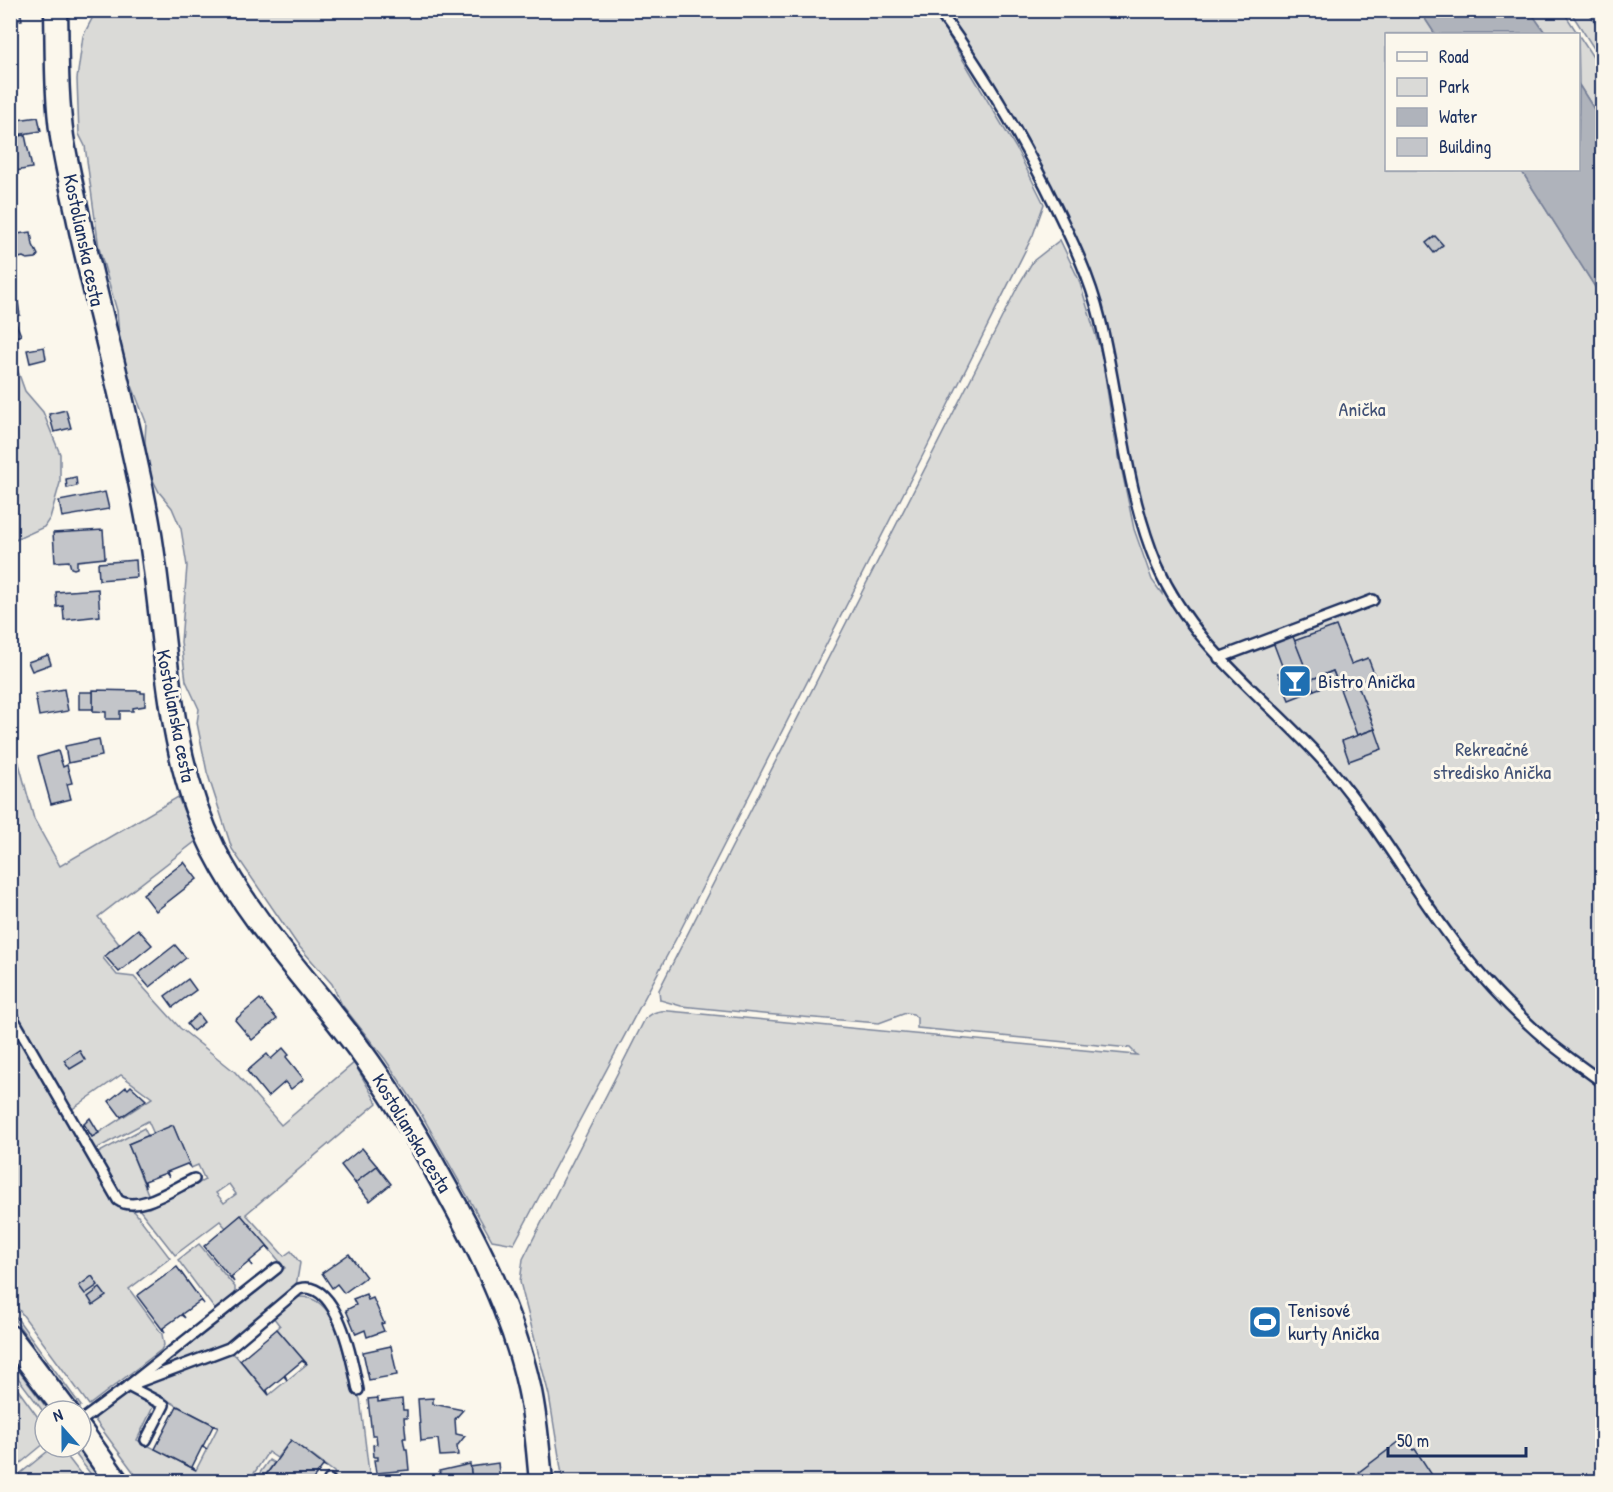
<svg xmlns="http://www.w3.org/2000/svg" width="1613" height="1492" viewBox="0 0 1613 1492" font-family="'Patrick Hand',sans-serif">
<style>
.green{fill:#dadad7;stroke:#7a849a;stroke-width:1.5;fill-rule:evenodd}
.water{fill:#afb3bb;stroke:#747e96;stroke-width:1.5}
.building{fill:#c3c5c9;stroke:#1b2f5e;stroke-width:1.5}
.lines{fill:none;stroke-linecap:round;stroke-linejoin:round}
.service-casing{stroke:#1b2f5e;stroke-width:14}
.tertiary-casing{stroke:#1b2f5e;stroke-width:27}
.service{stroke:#fbf7ec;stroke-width:9}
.tertiary{stroke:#fbf7ec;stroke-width:22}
.labels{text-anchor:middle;stroke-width:6;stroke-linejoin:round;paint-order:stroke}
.street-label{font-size:20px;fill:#1b2f5e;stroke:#fbf7ec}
.park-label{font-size:20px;fill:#415176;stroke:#fbf7ec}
.poi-label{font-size:20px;fill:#1b2f5e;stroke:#fbf7ec;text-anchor:start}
</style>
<rect width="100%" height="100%" fill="#fbf7ec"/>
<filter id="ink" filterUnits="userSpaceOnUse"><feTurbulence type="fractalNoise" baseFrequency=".0167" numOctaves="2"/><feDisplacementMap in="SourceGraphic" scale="12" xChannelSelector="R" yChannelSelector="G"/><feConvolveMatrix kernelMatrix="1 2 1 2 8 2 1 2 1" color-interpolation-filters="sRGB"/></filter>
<g filter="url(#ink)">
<g class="green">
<path d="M96,11H930L941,23L1016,148L1044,204L1033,235L924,453L679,933L514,1244L492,1240L419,1110L385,1059L342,1005L332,984L297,944L232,849L207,772L197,723L199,709L186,681L181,642L187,566L181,529L172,508L159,492L147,468L145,441L146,422L129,378L119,336L117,311L99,248L85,146L79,134L77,79L83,36Z"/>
<path d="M938,11H1420L1435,34H1386V170H1521L1602,298V1073L1599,1072L1602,1082V1481H563L549,1395L520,1282L523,1259L645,1019C653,1012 659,1010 669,1011L1137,1055L1130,1048L917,1028V1018L913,1014L906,1013L879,1023L763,1014L681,1006L660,1000L659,990L1019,284L1033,261L1060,240L1079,280L1102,356L1113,428L1134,529L1152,580L1162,594V577L1147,539L1093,295L1013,123Z"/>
<path d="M1530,11H1563L1602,71V122L1579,85L1578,34H1546Z"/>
<path d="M1570,11H1588L1602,33V61Z"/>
<path d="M11,352L25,391L43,412L60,454V483L50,518L44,527L11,542Z"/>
<path d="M10,723L17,756L34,819L60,866L178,797L196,841L98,917L119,944L103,958L117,975L134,977L180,1028L235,1072L281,1125L354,1063L377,1103L246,1214L284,1256L291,1251L300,1263L296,1286L229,1342L157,1370L285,1268L241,1215L226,1228L220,1221L175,1255L139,1209L149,1208L205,1180L198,1165L191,1168L173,1126L154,1134L148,1121L94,1150L81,1128L84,1124L92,1137L152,1098L121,1075L71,1110L11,1005ZM229,1184L236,1194L224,1203L216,1193Z"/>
<path d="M11,1021L113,1201L135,1212L170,1258L129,1289L162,1334L164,1345L161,1350L89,1405L11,1299L10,1106L13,1107L15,1103L11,1100Z"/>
<path d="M144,1128L148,1136L128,1144L148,1194L146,1198C138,1200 128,1202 122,1196C114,1191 101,1163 96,1154Z"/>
<path d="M199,1244L235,1287V1296L216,1311L178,1260Z"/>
<path d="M299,1297C345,1295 341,1375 360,1399L370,1481H336L334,1472L291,1440L277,1458L268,1452L249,1481H140L95,1420L96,1417L127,1393L138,1395L153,1407L137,1440L196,1470L218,1427L140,1386L230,1352L236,1356L269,1395L307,1364L277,1329L280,1326L273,1317Z"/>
<path d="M11,1310L81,1406L79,1408L11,1315Z"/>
<path d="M19,1371L49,1411H45V1414L15,1374Z"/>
<path d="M11,1380L45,1427V1443L11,1471Z"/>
<path d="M53,1447H60L86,1481H11Z"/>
<path d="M70,1447H76L102,1481H96Z"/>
<path d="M269,1460L274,1463L261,1481H254Z"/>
</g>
<g class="water">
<path d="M1420,11H1530L1546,34H1435Z"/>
<path d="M1579,85L1602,122V298L1521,170H1578Z"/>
</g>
<g class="building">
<path d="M20,10L22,20L10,22V11Z"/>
<path d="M14,45L16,63L10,64V46Z"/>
<path d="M38,117L41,131L10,136V121Z"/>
<path d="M25,135L32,168L10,172V138Z"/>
<path d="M31,232L33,245L38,255L36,258L27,259L23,257L10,260V235Z"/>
<path d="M1435,236L1443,245L1434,253L1426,243Z"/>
<path d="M18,302L20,315L10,317V304Z"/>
<path d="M14,319L21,335L11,339L10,320Z"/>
<path d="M44,347L46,359L30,363L27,350Z"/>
<path d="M66,410L71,428L54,432L49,414Z"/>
<path d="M76,477L77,486L67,488L66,479Z"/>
<path d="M105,492L109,509L62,517L59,501Z"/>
<path d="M103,530L105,558L77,561V568L74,569L71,568L69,561L55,562L53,533Z"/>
<path d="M136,560L137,577L99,580L98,563Z"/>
<path d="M98,589L100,616L64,620L63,606L57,607L56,592Z"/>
<path d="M1336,626L1351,664L1368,658L1375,676L1340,689L1333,671L1310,680L1294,641Z"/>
<path d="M1292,634L1314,690L1289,700L1278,673L1284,671L1273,642Z"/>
<path d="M48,655L51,664L32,671L28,662Z"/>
<path d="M1333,671L1337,682L1314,690L1310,680Z"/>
<path d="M1357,683L1375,729L1357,735L1340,689Z"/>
<path d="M64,689L68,711L39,716L35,694Z"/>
<path d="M93,690L141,691V693H145V706L133,708V711H120V719H106V712L93,711Z"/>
<rect x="79" y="692" width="14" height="17"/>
<path d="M1375,729L1382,749L1349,761L1342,741Z"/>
<path d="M99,739L102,756L68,763L65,746Z"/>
<path d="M58,751L63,767L67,765L72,783L67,784L71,799L51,804L38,757Z"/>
<path d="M184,862L197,879L156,911L143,894Z"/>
<path d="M138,929L152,945L119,972L105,956Z"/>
<path d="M175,945L186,958L149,987L138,974Z"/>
<path d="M188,979L196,990L173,1007L165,996Z"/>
<path d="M260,999L277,1019L252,1040L235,1020Z"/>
<path d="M198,1014L204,1022L193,1031L187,1024Z"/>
<path d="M283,1048L289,1055L286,1057L304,1079L291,1089L285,1082L268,1097L247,1071L267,1054L271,1059Z"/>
<path d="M79,1050L85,1060L70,1069L64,1060Z"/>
<path d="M131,1086L146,1100L121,1117L109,1101L126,1087L128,1089Z"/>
<path d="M90,1118L99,1133L92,1137L84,1124Z"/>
<path d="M173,1125L191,1168L187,1164L167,1172L169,1177L166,1173L145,1181L146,1187L128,1144Z"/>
<path d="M362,1148L377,1166L355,1183L341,1165Z"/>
<path d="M377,1166L391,1184L370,1201L355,1183Z"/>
<path d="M241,1215L271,1250L267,1247L250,1261L252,1266L249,1262L231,1277L234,1282L204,1246Z"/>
<path d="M349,1254L366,1277L344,1293L337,1284L332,1288L322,1273Z"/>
<path d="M177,1267L204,1304L200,1301L182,1314L185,1318L181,1315L163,1328L165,1333L137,1296Z"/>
<path d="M92,1276L98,1285L85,1294L79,1286Z"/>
<path d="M100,1288L106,1296L93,1305L88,1297Z"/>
<path d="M366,1294L368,1300L373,1298L384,1323L381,1324L384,1331L367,1337L365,1330L356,1334L346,1310L356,1305L353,1299Z"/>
<path d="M277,1329L307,1364L302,1361L285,1375L287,1380L284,1376L267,1390L269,1395L240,1360Z"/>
<path d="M391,1346L397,1375L369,1380L363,1352Z"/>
<path d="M378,1398V1402L402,1399L403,1410H407V1418H404L406,1438H403L405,1449H407L409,1470L376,1473L374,1460H378V1457H374L373,1445L377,1444L376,1435H372L368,1399Z"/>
<path d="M433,1398V1404L463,1410L455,1419L456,1434L465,1436L457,1446L458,1455L440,1456L438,1439L421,1441L418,1399Z"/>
<path d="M177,1406L218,1427L213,1426L203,1446L207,1449L202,1447L192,1467L196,1470L155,1449Z"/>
<path d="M1404,1438L1413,1450L1415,1449L1432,1475L1423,1482H1366L1359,1472Z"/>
<path d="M291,1440L327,1468L323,1466L311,1482H261Z"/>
<path d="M498,1463L500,1482H472L470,1467Z"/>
<path d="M470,1464L472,1482H468L467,1475L443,1482L439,1471Z"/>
</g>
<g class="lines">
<defs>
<g id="service">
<path d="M938,10C981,68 1013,123 1046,187C1067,230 1089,273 1100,319C1120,401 1124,486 1157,565C1194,651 1273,702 1332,771C1381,829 1417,896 1464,955C1490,987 1519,1017 1550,1043C1567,1057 1585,1069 1602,1082"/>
<path d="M1219,658L1373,600"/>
<path d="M10,1013L118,1200C138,1214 174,1188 194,1179"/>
<path d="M81,1421L128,1386L277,1268"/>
<path d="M146,1440L164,1405L128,1386L229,1348L299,1289C338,1278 353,1364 358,1390"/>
<path d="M329,1482V1480"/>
</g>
<g id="tertiary">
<path d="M56,10C57,53 56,95 62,137C67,169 75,200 81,231C103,326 129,421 147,517C168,629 162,745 214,850C251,923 310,983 359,1049C390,1091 418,1137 443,1183C479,1247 513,1314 529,1387C536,1418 538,1450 541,1482"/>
<path d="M10,1337L66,1411"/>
<path d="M81,1431L117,1482"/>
</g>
</defs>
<use href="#service" class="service-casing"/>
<use href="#tertiary" class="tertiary-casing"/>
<use href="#service" class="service"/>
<use href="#tertiary" class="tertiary"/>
</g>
</g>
<defs>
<symbol id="bar-square" viewBox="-11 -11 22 22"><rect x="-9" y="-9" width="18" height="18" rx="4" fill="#1f6fb2" stroke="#fbf7ec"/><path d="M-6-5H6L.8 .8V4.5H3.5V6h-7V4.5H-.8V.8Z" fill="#fff"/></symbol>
<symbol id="stadium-square" viewBox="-11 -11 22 22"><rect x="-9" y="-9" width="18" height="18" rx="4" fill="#1f6fb2" stroke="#fbf7ec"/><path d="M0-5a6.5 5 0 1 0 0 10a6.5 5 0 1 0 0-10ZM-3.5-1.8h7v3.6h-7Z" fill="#fff"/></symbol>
</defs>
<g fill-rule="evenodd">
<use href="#bar-square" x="1276" y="662" width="38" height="38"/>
<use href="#stadium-square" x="1246" y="1303" width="38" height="38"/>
</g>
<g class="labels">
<g class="street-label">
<text transform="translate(84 240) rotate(78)" y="7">Kostolianska cesta</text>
<text transform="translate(176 716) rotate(79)" y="7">Kostolianska cesta</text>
<text transform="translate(412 1133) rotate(59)" y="7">Kostolianska cesta</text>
</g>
<g class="park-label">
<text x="1362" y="416">Anička</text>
<text x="1492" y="756">Rekreačné<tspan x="1492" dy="23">stredisko Anička</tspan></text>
</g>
<g class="poi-label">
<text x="1318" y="688">Bistro Anička</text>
<text x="1288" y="1317">Tenisové<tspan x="1288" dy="23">kurty Anička</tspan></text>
</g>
</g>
<rect width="1613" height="1492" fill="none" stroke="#fbf7ec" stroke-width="36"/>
<rect x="18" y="18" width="1577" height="1456" fill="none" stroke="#1b2f5e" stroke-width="2" filter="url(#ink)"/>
<rect x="1385" y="33" width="195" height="138" fill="#fbf7ec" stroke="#a1a7b3" stroke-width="1.5"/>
<rect x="1397" y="52" width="30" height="9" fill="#fbf7ec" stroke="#a1a7b3" stroke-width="1.5"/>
<text x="1439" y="63" font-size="18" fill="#1b2f5e">Road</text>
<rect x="1397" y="78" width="30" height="18" fill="#dadad7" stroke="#a1a7b3" stroke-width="1.5"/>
<text x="1439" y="93" font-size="18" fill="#1b2f5e">Park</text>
<rect x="1397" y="108" width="30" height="18" fill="#afb3bb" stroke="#a1a7b3" stroke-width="1.5"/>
<text x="1439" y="123" font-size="18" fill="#1b2f5e">Water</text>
<rect x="1397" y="138" width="30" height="18" fill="#c3c5c9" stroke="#a1a7b3" stroke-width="1.5"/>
<text x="1439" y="153" font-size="18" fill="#1b2f5e">Building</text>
<g transform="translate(63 1429) rotate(339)"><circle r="28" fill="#fbf7ec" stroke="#a1a7b3" stroke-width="1.5"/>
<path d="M0-4.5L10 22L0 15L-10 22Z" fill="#1f6fb2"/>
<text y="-9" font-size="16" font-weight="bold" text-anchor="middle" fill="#1b2f5e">N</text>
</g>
<path d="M1388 1447v9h138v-9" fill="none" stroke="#1b2f5e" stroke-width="3"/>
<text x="1397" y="1447" font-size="18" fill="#1b2f5e" stroke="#fbf7ec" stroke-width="4.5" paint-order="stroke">50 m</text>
</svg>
